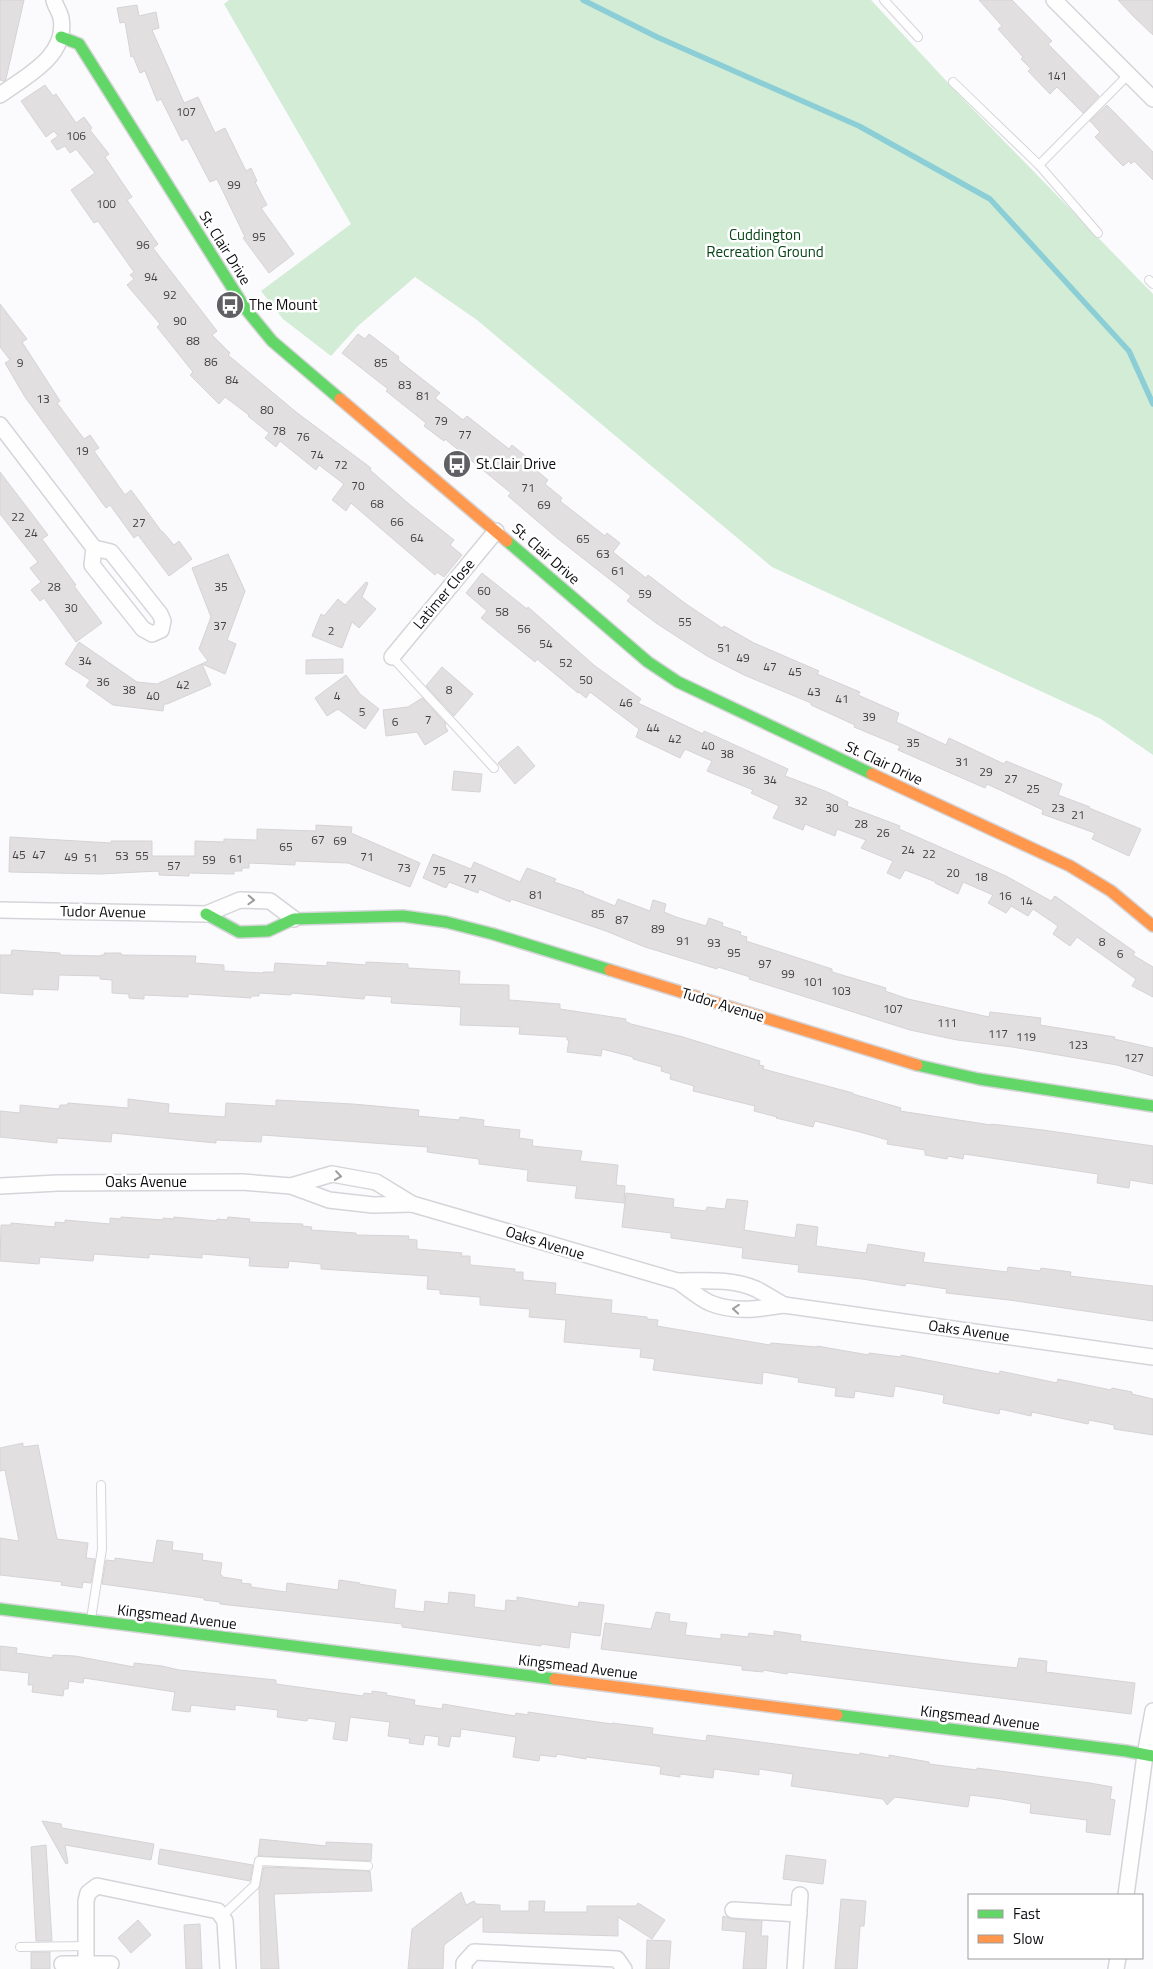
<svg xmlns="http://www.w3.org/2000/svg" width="1153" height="1969" viewBox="0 0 1153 1969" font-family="'Titillium Web',sans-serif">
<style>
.green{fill:#d2ecd6}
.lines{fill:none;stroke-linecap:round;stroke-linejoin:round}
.stream{stroke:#8cced5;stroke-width:5.5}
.building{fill:#e2dfe0;stroke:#d5d3d4}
.lane-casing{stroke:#d5d5d9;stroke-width:10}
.street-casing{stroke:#d5d5d9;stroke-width:18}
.fast-casing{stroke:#d5d5d9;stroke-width:14}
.slow-casing{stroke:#d5d5d9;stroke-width:14}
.lane{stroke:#fefeff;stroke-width:8}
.street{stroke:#fefeff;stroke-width:15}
.fast{stroke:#63d668;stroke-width:11}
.slow{stroke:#ff974d;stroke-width:11}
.oneway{stroke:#9d9d9f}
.labels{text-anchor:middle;stroke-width:5;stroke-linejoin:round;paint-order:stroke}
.number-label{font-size:12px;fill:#424043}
.park-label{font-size:15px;fill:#074517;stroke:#fff}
.street-label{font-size:15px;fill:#0c0b0f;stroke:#fff}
.poi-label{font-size:15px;fill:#0c0b0f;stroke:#fff;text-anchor:start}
</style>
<rect width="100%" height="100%" fill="#fbfbfe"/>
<path class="green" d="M229,0H871L965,101L1153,294V755L1101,719L772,567L477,320L415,277L358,326L331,356L283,319L261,291L351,224L224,4Z"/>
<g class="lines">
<path class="stream" d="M583,0L657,37L859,126L990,199L1129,351L1153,404"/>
</g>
<g class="building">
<path d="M0,0H24L6,79L4,81L0,80Z"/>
<path d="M979,0H1012L1052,41L1048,44L1099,96L1083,113L1057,87L1050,94L1028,71L1031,69L1021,59L1023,57L998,29L1002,26Z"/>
<path d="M1118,0H1153V35L1134,17Z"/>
<path d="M137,5L139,16L156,12L159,28L152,30L184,103L198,97L215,133L225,128L246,171L251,168L257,181L255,182L267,205L261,208L294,254L269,273L243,238L245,237L217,179L210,182L187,138L182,141L161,99L157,101L145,71L140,73L133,56L131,57L125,22L120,23L117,8Z"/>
<path d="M45,85L53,96L56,94L76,123L84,117L92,128L90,130L109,154L105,157L132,197L127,200L158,244L153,248L217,331L212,335L230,353L228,355L296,412L371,468L370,470L409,504L454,540L450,545L462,555L444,577L437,572L435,575L351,503L346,511L332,500L344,484L319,465L316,470L280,441L276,447L265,438L269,433L248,416L249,415L225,397L219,404L190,375L193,372L157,327L160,324L127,285L134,279L130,275L134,272L98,221L94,223L71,190L95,173L76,149L70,153L65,146L57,150L51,141L58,136L54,131L46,137L21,101Z"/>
<path d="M1107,105L1153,152V180L1134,161L1131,164L1129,161L1123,166L1095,137L1100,132L1090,121Z"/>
<path d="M0,304L27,339L22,342L60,401L57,403L84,439L90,435L99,448L94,451L125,495L131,490L162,532H163L174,545L179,541L192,559L169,576L138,535L134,538L110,505L106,508L25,397L5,363L10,360L0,347Z"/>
<path d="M358,334L365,339L369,334L399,357L398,360L440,393L435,398L463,420L467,416L509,449L512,445L528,458L525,461L548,480L545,484L562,498L560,501L605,536L607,533L620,543L613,552L646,578L648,575L686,604L722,628L724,626L754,643L819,671L817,674L860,692L858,695L899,713L896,722L903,725L946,745L949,738L1004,764L1006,761L1062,784L1058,795L1090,807L1089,808L1141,829L1129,856L1092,839L1095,833L1042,814L1043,810L987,784L985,788L898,750L900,746L854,727L855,725L811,705V703L744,675L707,656L656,623L627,601L631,596L557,538L508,496L511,493L445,439L444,441L424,426L426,423L386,391L388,389L342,353Z"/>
<path d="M0,472L48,535L42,539L76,585L74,586L102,623L76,642L44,598L40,601L31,590L41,582L30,568L38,562L0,514Z"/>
<path d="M228,554L245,591L227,640L236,644L225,674L202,664L211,685L167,704H164L163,711L113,705L86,686L90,680L65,664L79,642L137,682L157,684L208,661L199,649L211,617L192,568Z"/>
<path d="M482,573L527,609L528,607L595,666L641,699L638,703L703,734L704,731L788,769L785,776L825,791L848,802L847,806L900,826L899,829L1006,876L1051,901L1055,896L1135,952L1133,955L1153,967V997L1132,986L1136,979L1077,937L1070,946L1053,934L1058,926L1033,909L1028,916L1011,906L1006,913L988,903L993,895L963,882L958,894L935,883L936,882L905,870L900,879L887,873L893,861L861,848L866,840L837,829L835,836L805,824L803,830L773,818L779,806L751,793L753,790L707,771L712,761L685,749L680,758L636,737L639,729L590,692L586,698L579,692L578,693L537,659L535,662L481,618L487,611L466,593Z"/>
<path d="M366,582L368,583L362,597L376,609L359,628L352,622L342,648L312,636L321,614L324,616L338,599L345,605Z"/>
<path d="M343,659V673L306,674V660Z"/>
<path d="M442,667L473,694L454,716L426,686Z"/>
<path d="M346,675L360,694L379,709L365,729L338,709L327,716L315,698Z"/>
<path d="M422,698L446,724L445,726L448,731L425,745L417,732L386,736L383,710L408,707Z"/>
<path d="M518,746L535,766L515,784L498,763Z"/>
<path d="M454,771L482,774L480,792L452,790Z"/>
<path d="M316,825L352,827L351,833L420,863L410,887L348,863L295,861V865L249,863V868H242V871H234V874L189,873V876L159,875V871L100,874L9,872L10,837L111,843V841H152V856H195V841L224,842V839L257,840V829L316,831Z"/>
<path d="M433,854L471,869L474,862L520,882L527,868L556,879L554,882L584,892L583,893L615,906L618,899L650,911L653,900L666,904L664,912L676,917L706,926L709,918L723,923L722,926L741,932L740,935L747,937L746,941L832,969V972L886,988L885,991L908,999L989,1017L990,1012L1041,1018L1040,1025L1115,1037L1114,1039L1153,1048V1076L1117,1065L1012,1047L957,1040L910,1030L749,979L750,977L718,967L717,969L645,947L606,931L511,899L510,902L479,889L478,893L449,882L446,888L423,878Z"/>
<path d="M12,950L60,953V955L100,956L101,955H105L104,953H121V955L196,956L195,963L224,965V971L263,973V972H274L275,963L327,966V962L366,965V962L408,964V968L460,971L459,984L509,985V1000L560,1004V1009L626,1019L625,1021L631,1024L683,1037L760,1061L759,1065L764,1066L763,1069L853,1093V1094L901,1108L900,1111L991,1125V1124L1043,1130L1153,1146V1184L1130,1180L1129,1188L1097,1183L1098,1174L964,1154L963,1159L948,1156L947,1159L925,1155V1150L887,1144L888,1140L860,1132L815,1121L813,1127L776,1118L777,1117L754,1111L755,1106L693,1091L694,1086L670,1079L671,1074L661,1071L662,1067L633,1059V1057L602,1049L601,1056L567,1052L569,1040H567V1037L519,1034L520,1027L460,1025L461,1007L391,1003L392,997L365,995L364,999L291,993V995L259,993V996H251V998L188,994V997L144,995V999L129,998V994L112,993V980L100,979V976L59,975L58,990L33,989V995L0,993V955H11Z"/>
<path d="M128,1099L169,1104L168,1113L225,1117L226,1103L276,1106V1100L353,1104L419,1110L418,1116L459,1120L460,1117L484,1120L483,1126L520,1130L519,1138L533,1140L532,1146L582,1151L580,1161L618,1165L616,1185L625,1186L624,1203L575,1198L577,1186L527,1181L528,1170L479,1164V1159L427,1152L428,1147L262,1135L261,1142L216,1140V1143L112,1133L111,1142L57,1138V1143L0,1137V1111L20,1113V1105L59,1109L60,1105H67L68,1103L128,1108Z"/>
<path d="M626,1193L674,1199L673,1207L706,1211L707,1207L725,1209L727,1199L748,1201L744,1230L795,1238L797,1224L818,1227L816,1246L866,1253L868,1244L925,1253L923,1262L1007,1272L1008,1267L1040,1271L1041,1268L1071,1272L1070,1276L1153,1286V1321L1009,1300L946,1293L947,1289L906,1283L905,1286L862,1279L798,1272L799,1265L742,1258L743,1248L671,1238V1233L622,1227Z"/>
<path d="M121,1217L163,1220V1218L174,1219V1217L217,1221V1219L227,1220L228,1217L250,1219L249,1222L303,1224L302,1226L312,1227L311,1230L356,1233V1235L409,1236L408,1239L417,1240V1249L462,1253L461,1256H470V1265L515,1269V1272H523V1280L556,1283L555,1294L612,1300L611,1313L647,1317V1319L658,1320L657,1326L770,1345L771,1343L817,1347V1346L869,1355V1353L901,1357V1355L999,1374L1000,1371L1057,1383L1058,1379L1111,1390L1112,1388L1132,1392V1394L1153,1399V1435L1114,1429V1425L1089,1420L1088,1424L1032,1412L1031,1416L1000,1409L999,1414L943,1403L944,1395L895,1386L893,1397L855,1391L854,1398L835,1396L836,1388L798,1382L799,1378L763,1372L762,1384L653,1370L655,1359L640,1357L641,1349L564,1342L566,1320L529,1317L530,1309L480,1305V1297L440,1294V1290L427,1289L428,1276L321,1269V1264L289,1261L288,1268L249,1266L250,1258L202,1254V1258L149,1254V1258L94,1254L93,1261L40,1257L39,1264L0,1261L1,1225H11V1223L55,1227V1222L65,1223V1220L110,1224V1218L121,1219Z"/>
<path d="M23,1443V1447L38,1445L57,1539L88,1543L86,1558L95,1559L91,1583L83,1582L82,1588L61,1585L62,1582L0,1575V1538L19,1541L5,1470L0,1471V1448Z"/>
<path d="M157,1540L173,1542L172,1550L203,1554L202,1560L222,1563L220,1575H222V1577L242,1580L241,1583L251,1584V1587L286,1592L287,1583L338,1590L339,1580L360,1583L359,1584L396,1590L394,1608L424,1612L425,1601L448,1604L449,1592L475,1595L474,1607L505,1611L506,1600L517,1601V1597L578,1607L579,1602L604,1605L600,1636L571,1632L569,1648L541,1644V1646L402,1627V1624L220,1604V1602L204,1600V1598L102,1584L106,1560L115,1561V1558L153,1563Z"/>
<path d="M656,1612L670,1614L669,1621L687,1623L685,1635L721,1639V1634L748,1637L749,1633L774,1636V1631L801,1635L800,1641L969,1663L1017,1668L1019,1658L1047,1661L1046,1672L1135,1683L1131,1714L788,1672L787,1674L763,1670V1672L742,1670V1666L601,1649L605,1623L651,1629Z"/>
<path d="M0,1646L17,1648L16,1653L52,1658L53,1655L75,1656L134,1667V1663L162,1666L179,1670L276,1680V1684L363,1696L364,1693L372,1694V1691L387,1693L386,1695L415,1700L414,1705L442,1709L443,1704L515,1716L516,1713L528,1715V1712L612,1724V1723L653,1728L652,1734L706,1741L707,1735L859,1755L860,1753L889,1758V1755L929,1762V1764L977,1770V1768L1090,1783L1112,1787L1110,1799L1115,1800L1110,1835L1086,1832L1087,1820L1030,1813L1031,1804L1002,1799L970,1795L968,1807L895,1797L887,1805L883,1799L791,1786L793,1774L759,1769V1775L714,1769L713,1778L680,1774V1777L660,1774L661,1767L657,1766L586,1757V1759L557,1754L556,1757L540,1755L539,1761L513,1757L516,1737L461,1729L460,1737L451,1736L449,1747L438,1745L439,1737L425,1735L423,1745L409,1743L410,1739L388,1736L390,1722L350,1717L347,1741L333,1739L336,1722L308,1718L307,1721L277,1717L278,1710L235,1705V1710L191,1705L190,1712L172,1710L175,1692L84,1678L83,1683L69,1681L68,1689H64L63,1696L32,1692L33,1685H28L29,1673L0,1670Z"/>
<path d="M42,1821L61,1824L62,1828L154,1844L151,1860L65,1845L68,1863L66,1864Z"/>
<path d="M260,1839L326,1846V1842L372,1844L371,1861L258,1856Z"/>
<path d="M46,1845L52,1941H36L31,1847Z"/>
<path d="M160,1849L253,1865L250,1881L158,1864Z"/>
<path d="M786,1855L826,1860L823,1884L783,1879Z"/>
<path d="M264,1867L370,1871L372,1891L274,1894L279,1969H261L259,1889Z"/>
<path d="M461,1892L466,1905L474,1901L476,1904L500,1905V1911H529V1901H545L544,1912H587V1906H636L638,1903L665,1920L652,1939L618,1917V1936L483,1932V1916L444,1945L443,1969H408L412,1929Z"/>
<path d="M841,1899L866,1901L864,1926H860L857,1969H835Z"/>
<path d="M723,1916L732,1919L762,1921L761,1936H768L766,1969H743L746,1932L722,1930Z"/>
<path d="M138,1920L151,1935L131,1953L118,1938Z"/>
<path d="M200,1924L202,1969H186L184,1925Z"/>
<path d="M647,1940L671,1941L669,1969H646Z"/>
<rect x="31" y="1952" width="19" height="17"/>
</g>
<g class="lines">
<defs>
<g id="lane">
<path d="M884,0L918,37"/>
<path d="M953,82L1039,165L1098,233"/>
<path d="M1039,165L1128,75"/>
<path d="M1149,280L1153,284"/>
<path d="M392,657L494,768"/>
<path d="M91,1619L102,1549L101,1485"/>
<path d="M222,1916L255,1885L259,1861L368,1866"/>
<path d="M20,1947L86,1946"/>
</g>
<g id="street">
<path d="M1054,0L1153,99"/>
<path d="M0,95C26,76 68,56 61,18C60,12 55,6 54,0"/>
<path d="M0,425L94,548L111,552L160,614L163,621L161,630L152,634L143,629L92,565L94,548"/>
<path d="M392,657L496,531"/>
<path d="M0,910L206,914L240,900L270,901L294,919"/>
<path d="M0,1186L58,1183L242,1182L291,1186L329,1200L373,1205L412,1204"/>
<path d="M291,1186L332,1174L376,1182L412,1204L677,1281C704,1281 732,1278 756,1289C766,1294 775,1300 784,1305"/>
<path d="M677,1281C688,1288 699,1298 710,1303C735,1313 759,1309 784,1305L1153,1357"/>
<path d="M1126,1895L1145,1755L1153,1711"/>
<path d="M733,1910L799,1914"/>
<path d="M62,1964H111"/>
<path d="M86,1964V1901L88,1893L97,1886L218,1911L225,1921L228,1969"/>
<path d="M464,1969V1963L474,1952L617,1959L624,1969"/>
<path d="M795,1969L800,1895"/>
<path d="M1116,1969L1118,1958"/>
</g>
<g id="fast">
<path d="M61,37L79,44L245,308L272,341L340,399"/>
<path d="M507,541L648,662L678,682L872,774"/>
<path d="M206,914L239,932L268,931L294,919L403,916L446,922L493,934L610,970"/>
<path d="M917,1065L979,1079L1153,1106"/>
<path d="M0,1609L555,1679"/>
<path d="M837,1715L1126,1751L1153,1756"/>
</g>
<g id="slow">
<path d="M340,399L507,541"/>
<path d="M872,774L1070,866L1111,891L1153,926"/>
<path d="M610,970L917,1065"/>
<path d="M555,1679L837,1715"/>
</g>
</defs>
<use href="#lane" class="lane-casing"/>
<use href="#street" class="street-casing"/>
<use href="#fast" class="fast-casing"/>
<use href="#slow" class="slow-casing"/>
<use href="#lane" class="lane"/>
<use href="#street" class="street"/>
<use href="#fast" class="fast"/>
<use href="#slow" class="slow"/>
</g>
<defs><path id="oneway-chevron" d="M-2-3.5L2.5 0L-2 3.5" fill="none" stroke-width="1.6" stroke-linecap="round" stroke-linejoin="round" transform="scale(1.25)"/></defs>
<g class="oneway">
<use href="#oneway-chevron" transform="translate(251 900) rotate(2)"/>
<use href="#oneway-chevron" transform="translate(338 1176) rotate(8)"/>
<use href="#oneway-chevron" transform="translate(736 1309) rotate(-175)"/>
</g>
<defs>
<symbol id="bus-disc" viewBox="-11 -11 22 22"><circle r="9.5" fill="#605f63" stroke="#fff"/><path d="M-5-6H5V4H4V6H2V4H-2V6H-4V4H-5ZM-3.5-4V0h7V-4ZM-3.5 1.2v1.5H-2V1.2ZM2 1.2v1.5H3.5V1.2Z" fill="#fff"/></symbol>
</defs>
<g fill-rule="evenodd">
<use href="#bus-disc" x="214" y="289" width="32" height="32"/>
<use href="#bus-disc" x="441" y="448" width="32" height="32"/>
</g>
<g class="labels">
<g class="number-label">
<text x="1057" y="80">141</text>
<text x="186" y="116">107</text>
<text x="76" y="140">106</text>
<text x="234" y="189">99</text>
<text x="106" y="208">100</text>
<text x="259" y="241">95</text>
<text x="143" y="249">96</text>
<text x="151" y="281">94</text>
<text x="170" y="299">92</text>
<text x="180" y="325">90</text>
<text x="193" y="345">88</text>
<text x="211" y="366">86</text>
<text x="20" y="367">9</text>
<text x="381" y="367">85</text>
<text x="232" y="384">84</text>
<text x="405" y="389">83</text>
<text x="423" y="400">81</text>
<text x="43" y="403">13</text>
<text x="267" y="414">80</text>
<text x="441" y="425">79</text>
<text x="279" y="435">78</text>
<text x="465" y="439">77</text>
<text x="303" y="441">76</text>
<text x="82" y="455">19</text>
<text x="317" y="459">74</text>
<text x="341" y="469">72</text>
<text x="358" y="490">70</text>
<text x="528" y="492">71</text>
<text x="377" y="508">68</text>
<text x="544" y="509">69</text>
<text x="18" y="521">22</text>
<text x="397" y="526">66</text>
<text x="139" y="527">27</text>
<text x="31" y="537">24</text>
<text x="417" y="542">64</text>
<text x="583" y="543">65</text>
<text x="603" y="558">63</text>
<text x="618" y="575">61</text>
<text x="54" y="591">28</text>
<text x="221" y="591">35</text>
<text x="484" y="595">60</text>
<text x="645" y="598">59</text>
<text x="71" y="612">30</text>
<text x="502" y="616">58</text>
<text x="685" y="626">55</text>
<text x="220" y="630">37</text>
<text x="524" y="633">56</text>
<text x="331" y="635">2</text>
<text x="546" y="648">54</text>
<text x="724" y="652">51</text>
<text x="743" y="662">49</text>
<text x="85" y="665">34</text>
<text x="566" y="667">52</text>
<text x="770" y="671">47</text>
<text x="795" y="676">45</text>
<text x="586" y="684">50</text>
<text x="103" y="686">36</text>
<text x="183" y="689">42</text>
<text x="129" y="694">38</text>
<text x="449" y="694">8</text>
<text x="814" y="696">43</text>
<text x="153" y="700">40</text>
<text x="337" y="700">4</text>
<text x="842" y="703">41</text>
<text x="626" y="707">46</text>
<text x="362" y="716">5</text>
<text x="869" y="721">39</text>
<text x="428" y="724">7</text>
<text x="395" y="726">6</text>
<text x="653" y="732">44</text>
<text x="675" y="743">42</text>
<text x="913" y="747">35</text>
<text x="708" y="750">40</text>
<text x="727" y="758">38</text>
<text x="962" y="766">31</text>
<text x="749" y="774">36</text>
<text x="986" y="776">29</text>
<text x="1011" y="783">27</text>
<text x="770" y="784">34</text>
<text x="1033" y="793">25</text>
<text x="801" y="805">32</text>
<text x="832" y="812">30</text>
<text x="1058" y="812">23</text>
<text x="1078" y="819">21</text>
<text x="861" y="828">28</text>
<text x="883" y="837">26</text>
<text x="318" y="844">67</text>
<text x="340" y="845">69</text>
<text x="286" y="851">65</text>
<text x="908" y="854">24</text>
<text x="929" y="858">22</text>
<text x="19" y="859">45</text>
<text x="39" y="859">47</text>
<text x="122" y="860">53</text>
<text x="142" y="860">55</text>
<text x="71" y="861">49</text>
<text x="367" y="861">71</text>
<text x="91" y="862">51</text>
<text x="236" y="863">61</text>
<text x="209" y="864">59</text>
<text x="174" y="870">57</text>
<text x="404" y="872">73</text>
<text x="439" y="875">75</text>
<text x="953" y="877">20</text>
<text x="981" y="881">18</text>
<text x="470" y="883">77</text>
<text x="536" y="899">81</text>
<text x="1005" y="900">16</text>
<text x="1026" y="905">14</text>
<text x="598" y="918">85</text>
<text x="622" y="924">87</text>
<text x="658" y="933">89</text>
<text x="683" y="945">91</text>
<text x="1102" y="946">8</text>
<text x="714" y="947">93</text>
<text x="734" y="957">95</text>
<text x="1120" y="958">6</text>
<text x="765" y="968">97</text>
<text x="788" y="978">99</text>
<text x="813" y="986">101</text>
<text x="841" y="995">103</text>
<text x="893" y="1013">107</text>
<text x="947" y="1027">111</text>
<text x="998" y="1038">117</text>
<text x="1026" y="1041">119</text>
<text x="1078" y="1049">123</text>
<text x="1134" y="1062">127</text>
</g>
<g class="park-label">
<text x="765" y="240">Cuddington<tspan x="765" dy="17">Recreation Ground</tspan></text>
</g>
<g class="street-label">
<text transform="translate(225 248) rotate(58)" y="5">St. Clair Drive</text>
<text transform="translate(546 554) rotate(41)" y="5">St. Clair Drive</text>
<text transform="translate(444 594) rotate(-50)" y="5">Latimer Close</text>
<text transform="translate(884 763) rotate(25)" y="5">St. Clair Drive</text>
<text transform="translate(103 912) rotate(1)" y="5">Tudor Avenue</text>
<text transform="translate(723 1005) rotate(17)" y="5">Tudor Avenue</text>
<text x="146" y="1187">Oaks Avenue</text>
<text transform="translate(545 1243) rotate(17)" y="5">Oaks Avenue</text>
<text transform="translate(969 1331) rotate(8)" y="5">Oaks Avenue</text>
<text transform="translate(177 1617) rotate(7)" y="5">Kingsmead Avenue</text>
<text transform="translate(578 1667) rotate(7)" y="5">Kingsmead Avenue</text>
<text transform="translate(980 1718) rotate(7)" y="5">Kingsmead Avenue</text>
</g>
<g class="poi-label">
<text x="249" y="310">The Mount</text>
<text x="476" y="469">St.Clair Drive</text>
</g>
</g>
<rect x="968" y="1894" width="175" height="65" fill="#ffffff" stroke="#9e9d9f"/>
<rect x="978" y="1910" width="25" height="8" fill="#63d668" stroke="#9e9d9f"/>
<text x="1013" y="1919" font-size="15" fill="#0c0b0f">Fast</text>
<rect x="978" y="1935" width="25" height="8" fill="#ff974d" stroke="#9e9d9f"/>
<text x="1013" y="1944" font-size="15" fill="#0c0b0f">Slow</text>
</svg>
